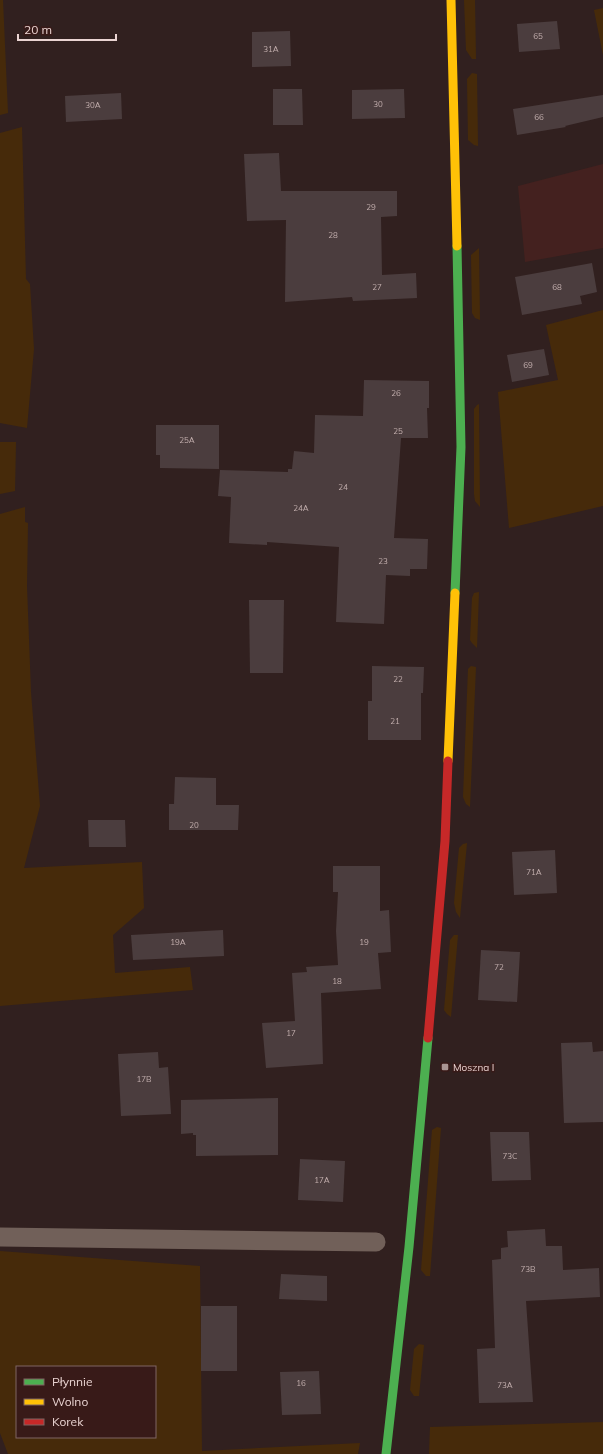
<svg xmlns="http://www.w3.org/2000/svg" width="603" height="1454" viewBox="0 0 603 1454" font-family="Mulish,sans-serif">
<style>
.built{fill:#44211f}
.green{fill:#462a0a;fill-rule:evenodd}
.building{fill:#4b3d3e}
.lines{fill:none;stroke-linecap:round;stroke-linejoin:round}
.lane{stroke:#716059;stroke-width:19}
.fast{stroke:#4caf50;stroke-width:9}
.slow{stroke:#ffc107;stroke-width:9}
.jam{stroke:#c62828;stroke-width:9}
.poi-dot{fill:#a99593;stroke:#381a18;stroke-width:1.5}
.labels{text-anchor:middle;stroke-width:3;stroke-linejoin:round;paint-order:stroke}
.number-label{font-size:8px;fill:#c2aead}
.poi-label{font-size:10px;fill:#ead4d2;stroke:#381a18;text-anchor:start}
</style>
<rect width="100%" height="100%" fill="#31201f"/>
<path class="built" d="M603,164V248L525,262L518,186Z"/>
<g class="green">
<path d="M0,0H3L8,113L0,115Z"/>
<path d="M464,0H475L476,59H472L466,50Z"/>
<path d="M603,8V55L594,10Z"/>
<path d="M472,73L477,74L478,146L474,145L468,140L467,79Z"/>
<path d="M22,127L26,279L30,284L34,349L27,428L0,423V133Z"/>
<path d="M479,248L480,320L475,318L472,313L471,255Z"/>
<path d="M603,310V506L509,528L498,392L558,380L546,325Z"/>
<path d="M479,404L480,507L475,501L474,494V409L477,405Z"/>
<path d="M0,442H16L15,491L0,494Z"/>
<path d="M25,507V522L28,523L27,586L31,692L40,806L24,868L142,862L144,908L113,935L115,973L190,967L193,990L0,1006V514Z"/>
<path d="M479,592L477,648L472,643L470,640L472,598L474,593Z"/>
<path d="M471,666L476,667L470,807L466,804L463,797L468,669Z"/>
<path d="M467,843L460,918L456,912L454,903L459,848L463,844Z"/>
<path d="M454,935H458L451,1017L447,1014L444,1010L450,940Z"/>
<path d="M437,1127L441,1128L430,1276H426L421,1270L432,1130Z"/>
<path d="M0,1251L200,1266L202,1451L360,1443L358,1454H8L0,1433ZM17,1367H155V1437H17Z"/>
<path d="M419,1344L424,1345L419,1396H414L410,1390L414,1349Z"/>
<path d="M603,1422V1454H429L430,1427Z"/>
</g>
<g class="building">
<path d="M557,21L560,49L519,52L517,24Z"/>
<path d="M290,31L291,66L252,67V32Z"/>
<path d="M273,89H302L303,125H273Z"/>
<path d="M404,89L405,118L352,119V90Z"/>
<path d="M121,93L122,119L66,122L65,96Z"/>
<path d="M603,95V117L565,126L566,127L517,135L513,109Z"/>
<path d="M279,153L281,191H397V216L381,217L382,275L416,273L417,298L353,301L352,297L285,302L286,220L247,221L244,154Z"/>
<path d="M592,263L597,292L580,296L582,304L522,315L515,277Z"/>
<path d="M544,349L549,375L512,382L507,355Z"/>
<path d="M364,380L429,381V408H427L428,438H401L394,538L428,539L427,569H410V576L386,575L384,624L336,622L339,547L267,542V545L229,543L231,497L218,496L220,470L288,472V469H292L294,451L314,453L315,415L363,416Z"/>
<path d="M156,425H219V469L160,468V455H156Z"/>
<path d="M249,600H284L283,673H250Z"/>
<path d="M372,666L424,667L423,693H421V740H368V701H372Z"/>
<path d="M175,777L216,778V805H239L238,830H169V804H174Z"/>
<path d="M88,820H125L126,847H89Z"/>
<path d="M555,850L557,893L514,895L512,852Z"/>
<path d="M333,866H380V911L389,910L391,952L378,953L381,989L321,993L323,1064L266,1068L262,1023L295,1021L292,973L307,972L306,967L338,965L336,931L338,892H333Z"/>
<path d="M223,930L224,956L133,960L131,935Z"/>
<path d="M481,950L520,952L517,1002L478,1000Z"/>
<path d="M592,1042L593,1052L603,1051V1122L564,1123L561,1043Z"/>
<path d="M158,1052L159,1068L168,1067L171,1114L121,1116L118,1054Z"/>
<path d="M278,1098V1155L196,1156V1135H193V1133L181,1134V1100Z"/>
<path d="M490,1132H529L531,1180L492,1181Z"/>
<path d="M300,1159L345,1161L343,1202L298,1200Z"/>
<path d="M545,1229L546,1246H562L563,1270L599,1268L600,1297L526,1301L533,1402L479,1403L477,1349L495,1348L492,1260L501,1259V1248L508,1247L507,1231Z"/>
<path d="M281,1274L327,1276V1301L279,1299Z"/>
<rect x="201" y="1306" width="36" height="65"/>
<path d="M319,1371L321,1414L282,1415L280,1372Z"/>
</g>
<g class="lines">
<path class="lane" d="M0,1237L376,1242"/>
<g class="fast">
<path d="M455,593L461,447L457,246"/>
<path d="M386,1454L409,1247L428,1038"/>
</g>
<g class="slow">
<path d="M451,0L457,246"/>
<path d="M448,761L455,593"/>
</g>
<path class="jam" d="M428,1038L445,841L448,761"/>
</g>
<rect class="poi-dot" x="441" y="1063" width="8" height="8" rx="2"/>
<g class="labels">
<g class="number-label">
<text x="538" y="39">65</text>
<text x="271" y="52">31A</text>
<text x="378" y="107">30</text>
<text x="93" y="108">30A</text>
<text x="539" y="120">66</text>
<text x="371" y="210">29</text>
<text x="333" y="238">28</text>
<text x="377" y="290">27</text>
<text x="557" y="290">68</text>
<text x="528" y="368">69</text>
<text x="396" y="396">26</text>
<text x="398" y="434">25</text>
<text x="187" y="443">25A</text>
<text x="343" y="490">24</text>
<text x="301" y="511">24A</text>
<text x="383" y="564">23</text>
<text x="398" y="682">22</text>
<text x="395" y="724">21</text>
<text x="194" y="828">20</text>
<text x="534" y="875">71A</text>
<text x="178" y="945">19A</text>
<text x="364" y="945">19</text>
<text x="499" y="970">72</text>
<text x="337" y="984">18</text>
<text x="291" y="1036">17</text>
<text x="144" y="1082">17B</text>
<text x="510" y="1159">73C</text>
<text x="322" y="1183">17A</text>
<text x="528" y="1272">73B</text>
<text x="301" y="1386">16</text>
<text x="505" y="1388">73A</text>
</g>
<g class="poi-label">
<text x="453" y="1071">Moszna I</text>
</g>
</g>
<rect x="16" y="1366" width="140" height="72" fill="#381a18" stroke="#7f6462"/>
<rect x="24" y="1379" width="20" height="6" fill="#4caf50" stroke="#7f6462"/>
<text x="52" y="1386" font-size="12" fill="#ead4d2">Płynnie</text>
<rect x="24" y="1399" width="20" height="6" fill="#ffc107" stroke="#7f6462"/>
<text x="52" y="1406" font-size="12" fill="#ead4d2">Wolno</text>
<rect x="24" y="1419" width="20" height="6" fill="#c62828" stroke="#7f6462"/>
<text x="52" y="1426" font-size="12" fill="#ead4d2">Korek</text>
<path d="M18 34v6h98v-6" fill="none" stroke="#ead4d2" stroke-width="2"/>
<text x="24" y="34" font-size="12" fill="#ead4d2" stroke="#381a18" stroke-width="3" paint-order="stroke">20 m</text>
</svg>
